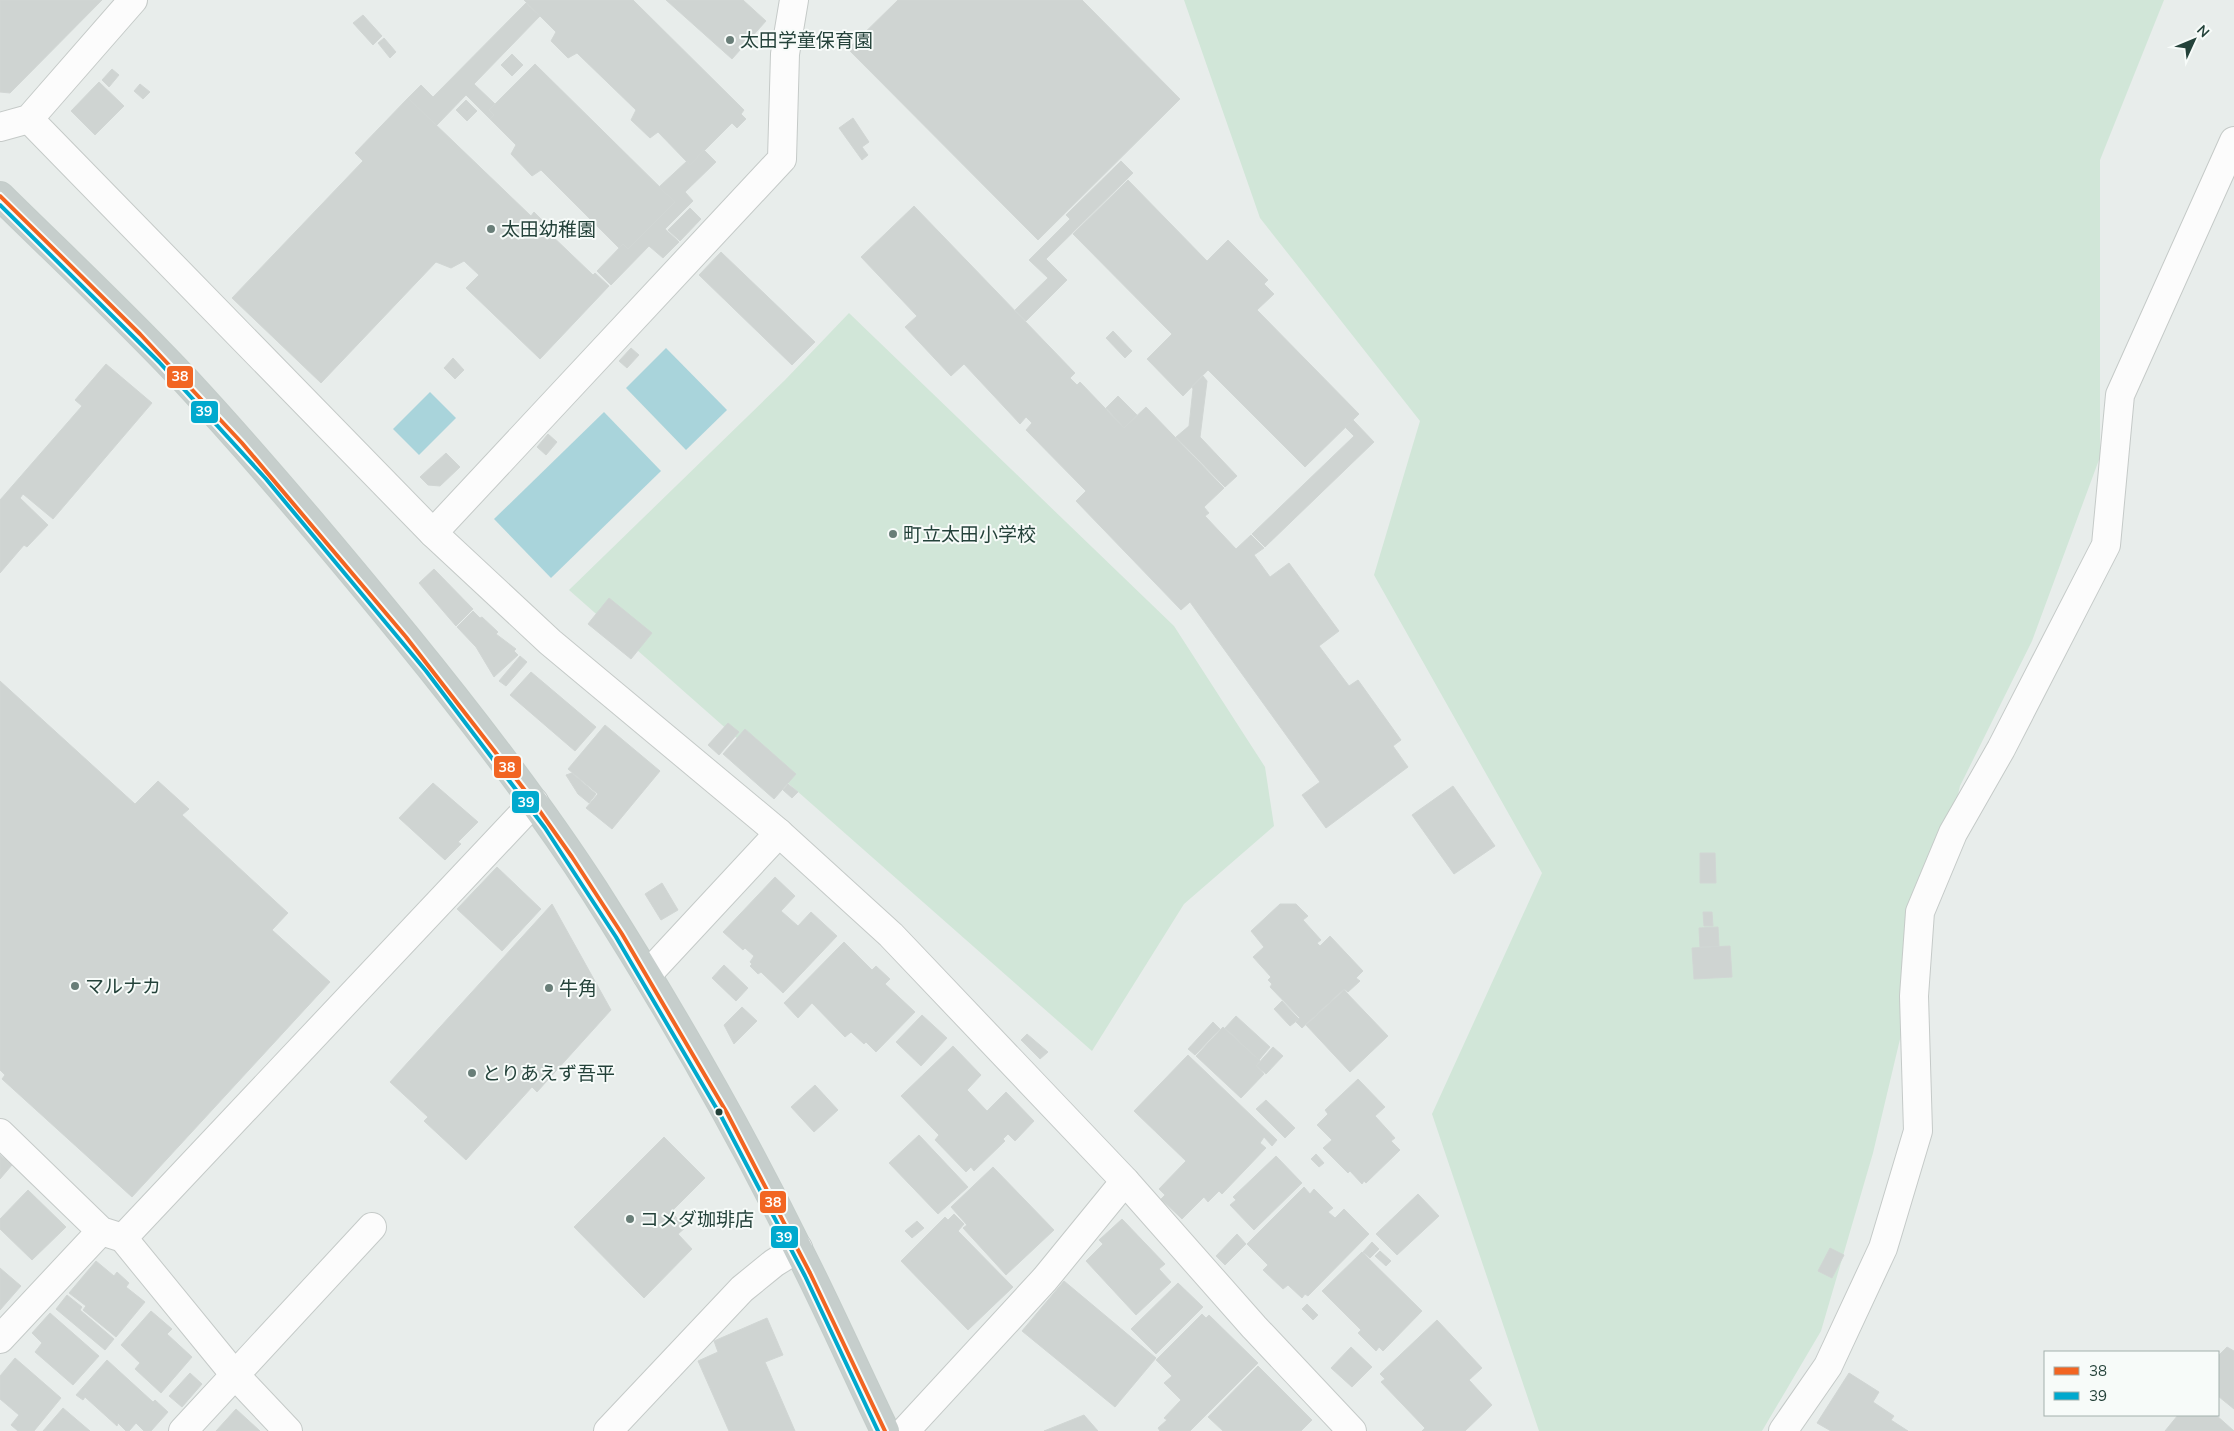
<svg xmlns="http://www.w3.org/2000/svg" width="2234" height="1431" viewBox="0 0 2234 1431" font-family="Mulish,'Noto Sans JP',sans-serif">
<style>
.green{fill:#d1e6d8}
.water{fill:#a9d4db}
.building{fill:#cfd4d2;stroke:#d1d6d4}
.lines{fill:none;stroke-linecap:round;stroke-linejoin:round}
.pedestrian-casing{stroke:#c5cac8;stroke-width:30}
.minor-casing{stroke:#c5cac8;stroke-width:30}
.trunk-casing{stroke:#c3ccc9;stroke-width:30}
.pedestrian{stroke:#fcfcfc;stroke-width:28}
.minor{stroke:#fcfcfc;stroke-width:28}
.trunk{stroke:#c6cecc;stroke-width:28}
.bus-1-casing{stroke:#f7fbf9;stroke-width:8}
.bus-2-casing{stroke:#f7fbf9;stroke-width:8}
.bus-1{stroke:#f26522;stroke-width:4}
.bus-2{stroke:#00a9ce;stroke-width:4}
.poi-dot{fill:#697e78;stroke:#f7fbf9;stroke-width:2}
.bus-dot{fill:#24423a;stroke:#f7fbf9;stroke-width:2}
.labels{text-anchor:middle;stroke-width:4;stroke-linejoin:round;paint-order:stroke}
.poi-label{font-size:19px;fill:#24423a;stroke:#f7fbf9;text-anchor:start}
.line-badge{stroke:#f7fbf9;stroke-width:2}
.badge-label{font-size:14px;text-anchor:middle;font-weight:bold;fill:#fff}
</style>
<rect width="100%" height="100%" fill="#e8edeb"/>
<g class="green">
<path d="M1184,0H2164L2100,160V457L2032,641L1960,786L1873,1153L1821,1331L1762,1431H1539L1432,1114L1542,873L1374,575L1420,421L1260,218Z"/>
<path d="M849,313L1174,626L1265,767L1274,826L1184,904L1092,1051L569,590L785,380Z"/>
</g>
<g class="water">
<path d="M666,348L727,410L686,450L626,388Z"/>
<path d="M430,392L456,418L419,455L393,429Z"/>
<path d="M604,412L661,471L551,578L494,519Z"/>
</g>
<g class="building">
<path d="M0,0H102L10,93L0,92Z"/>
<path d="M524,0H633L744,110L741,114L746,119L737,128L732,123L690,165L658,132L650,138L631,120L636,110L577,53L568,58L551,41L556,32Z"/>
<path d="M666,0H743L766,21L732,59Z"/>
<path d="M898,0H1082L1180,99L1038,240L848,49Z"/>
<path d="M526,3L540,16L474,84L495,104L489,110L494,115L490,119L466,95L436,126L408,98L421,85L433,97Z"/>
<path d="M363,15L382,36L373,45L353,23Z"/>
<path d="M384,38L396,52L390,58L378,43Z"/>
<path d="M512,54L523,65L512,76L501,65Z"/>
<path d="M535,64L675,202L628,249L623,244L619,248L541,170L532,176L511,154L516,145L490,119L494,115L489,110Z"/>
<path d="M112,69L119,75L109,87L102,80Z"/>
<path d="M99,82L124,106L95,135L71,111Z"/>
<path d="M140,84L150,92L143,99L134,91Z"/>
<path d="M408,98L531,216L534,212L550,228L547,231L593,275L595,273L609,286L540,359L466,288L479,275L464,261L451,268L436,262L321,383L232,298L363,161L355,153Z"/>
<path d="M466,100L477,111L467,121L456,110Z"/>
<path d="M853,118L869,142L862,147L868,155L862,160L839,128Z"/>
<path d="M704,150L716,162L685,192L693,201L665,229L679,242L663,258L649,246L611,285L597,271L623,244L628,249L675,202L659,187L687,161L690,165Z"/>
<path d="M1121,161L1133,173L1046,259L1067,280L1026,321L1015,310L1048,278L1029,260L1070,219L1066,215Z"/>
<path d="M1128,180L1207,261L1228,240L1268,280L1264,284L1274,294L1257,310L1359,414L1305,467L1208,370L1183,396L1147,359L1172,334L1073,234Z"/>
<path d="M914,206L1075,373L1070,378L1077,385L1080,382L1124,428L1146,407L1224,488L1204,507L1209,513L1205,516L1236,549L1251,535L1264,548L1254,555L1270,577L1289,563L1339,631L1319,646L1349,686L1358,680L1401,740L1393,746L1408,767L1326,828L1302,795L1320,782L1190,602L1181,610L1076,501L1086,491L1026,430L1032,423L1026,417L1020,424L964,364L951,376L905,327L917,316L861,257Z"/>
<path d="M690,208L701,219L680,241L668,230Z"/>
<path d="M721,252L815,342L792,365L699,275Z"/>
<path d="M1113,331L1132,351L1125,358L1106,338Z"/>
<path d="M631,348L639,355L627,368L619,361Z"/>
<path d="M453,358L464,370L455,379L444,368Z"/>
<path d="M106,364L152,403L53,519L23,494L20,498L48,525L27,547L24,545L0,573V500L82,406L75,400Z"/>
<path d="M1203,376L1207,381L1200,437L1237,476L1225,487L1176,437L1189,426L1193,389L1192,387Z"/>
<path d="M1118,396L1137,415L1124,428L1106,408Z"/>
<path d="M1353,420L1374,442L1265,547L1252,534L1354,436L1345,427Z"/>
<path d="M548,434L557,442L546,455L537,447Z"/>
<path d="M446,453L460,467L440,486L428,485L420,477Z"/>
<path d="M434,569L473,609L456,626L419,583Z"/>
<path d="M609,598L652,633L631,659L588,624Z"/>
<path d="M473,611L480,618L482,617L498,632L496,634L516,649L514,651L518,655L494,677L476,647L457,627Z"/>
<path d="M520,656L527,662L506,686L499,681Z"/>
<path d="M531,672L596,727L575,751L510,695Z"/>
<path d="M0,681L135,804L158,781L189,809L182,815L288,913L272,930L330,982L132,1197L2,1079L5,1075L0,1070Z"/>
<path d="M728,723L739,732L719,755L708,745Z"/>
<path d="M605,725L660,771L612,829L586,808L598,794L568,769Z"/>
<path d="M745,729L796,774L774,799L723,754Z"/>
<path d="M572,773L596,794L589,803L578,794L566,775Z"/>
<path d="M433,783L478,822L458,842L461,844L445,860L399,818Z"/>
<path d="M788,784L798,792L792,798L783,790Z"/>
<path d="M1453,786L1495,846L1454,874L1412,815Z"/>
<path d="M1700,853H1715L1716,883H1700Z"/>
<path d="M497,867L541,909L502,951L457,909Z"/>
<path d="M775,877L795,896L781,911L798,926L811,912L837,936L783,993L761,972L758,974L750,966L752,964L750,962L754,956L745,948L743,950L723,932Z"/>
<path d="M662,883L678,910L661,920L645,894Z"/>
<path d="M552,904L611,1010L537,1092L532,1087L466,1160L424,1121L428,1117L390,1082Z"/>
<path d="M1280,904H1296L1308,916L1303,920L1321,940L1317,943L1320,946L1330,936L1363,971L1356,978L1360,981L1348,992L1344,989L1302,1028L1296,1022L1300,1018L1270,987L1272,984L1268,980L1271,977L1253,957L1264,947L1251,931Z"/>
<path d="M1703,912H1712L1713,926H1704Z"/>
<path d="M1718,927L1719,946L1700,947L1699,928Z"/>
<path d="M844,942L872,970L876,966L890,979L885,984L915,1012L876,1052L866,1042L864,1044L851,1032L845,1037L812,1003L798,1018L784,1003Z"/>
<path d="M1730,946L1732,977L1694,979L1692,948Z"/>
<path d="M724,965L748,988L736,1001L712,978Z"/>
<path d="M1344,990L1388,1036L1350,1072L1306,1025Z"/>
<path d="M1282,1001L1299,1019L1290,1026L1274,1009Z"/>
<path d="M742,1007L757,1021L734,1044L724,1025Z"/>
<path d="M922,1015L947,1038L921,1066L896,1042Z"/>
<path d="M1236,1016L1270,1047L1259,1060L1225,1028Z"/>
<path d="M1213,1022L1220,1029L1195,1055L1188,1049Z"/>
<path d="M1223,1027L1260,1061L1256,1066L1264,1074L1241,1098L1196,1056Z"/>
<path d="M1027,1034L1048,1052L1040,1059L1021,1040Z"/>
<path d="M953,1046L981,1075L967,1090L987,1111L1006,1092L1034,1121L1015,1141L1008,1134L1003,1139L1005,1141L974,1171L971,1167L966,1172L935,1140L939,1135L901,1096Z"/>
<path d="M1273,1047L1283,1056L1266,1074L1256,1066Z"/>
<path d="M1188,1055L1277,1140L1272,1146L1264,1137L1260,1143L1266,1148L1222,1194L1219,1191L1208,1202L1204,1197L1182,1219L1161,1199L1165,1195L1159,1189L1186,1161L1134,1111Z"/>
<path d="M1358,1079L1385,1107L1375,1116L1395,1138L1391,1141L1400,1150L1366,1183L1364,1181L1362,1184L1350,1171L1348,1173L1323,1148L1332,1140L1317,1125L1328,1114L1325,1110Z"/>
<path d="M815,1085L838,1110L814,1132L791,1107Z"/>
<path d="M1266,1100L1295,1128L1285,1138L1256,1109Z"/>
<path d="M919,1135L968,1187L938,1214L889,1163Z"/>
<path d="M664,1137L705,1178L671,1212L686,1227L678,1234L692,1249L644,1298L574,1227Z"/>
<path d="M1316,1154L1324,1163L1319,1167L1311,1159Z"/>
<path d="M0,1155L12,1165L0,1179Z"/>
<path d="M1276,1156L1302,1183L1254,1230L1230,1205L1236,1200L1233,1197Z"/>
<path d="M993,1167L1054,1230L1006,1275L963,1228L967,1225L951,1207Z"/>
<path d="M1304,1187L1310,1194L1314,1189L1333,1208L1328,1212L1335,1218L1344,1209L1369,1234L1308,1296L1305,1294L1302,1298L1288,1285L1283,1289L1263,1270L1268,1265L1247,1244Z"/>
<path d="M28,1190L66,1227L32,1260L0,1229V1219Z"/>
<path d="M1418,1194L1439,1216L1397,1255L1376,1234Z"/>
<path d="M954,1214L964,1224L958,1231L1013,1287L968,1330L901,1261L945,1217L948,1220Z"/>
<path d="M1122,1219L1165,1264L1159,1269L1171,1282L1136,1315L1086,1261L1103,1244L1099,1240Z"/>
<path d="M917,1221L924,1228L912,1238L905,1231Z"/>
<path d="M1237,1234L1246,1244L1225,1265L1216,1256Z"/>
<path d="M1372,1242L1379,1249L1370,1258L1363,1252Z"/>
<path d="M1830,1248L1844,1255L1832,1278L1818,1271Z"/>
<path d="M1380,1251L1391,1261L1386,1266L1375,1256Z"/>
<path d="M1362,1252L1422,1311L1383,1351L1379,1347L1376,1351L1358,1333L1361,1330L1322,1291Z"/>
<path d="M96,1261L114,1276L117,1272L129,1283L126,1287L145,1302L116,1337L83,1310L86,1306L69,1293Z"/>
<path d="M0,1268L21,1286L0,1310Z"/>
<path d="M1064,1281L1156,1358L1115,1407L1022,1331Z"/>
<path d="M1178,1283L1203,1307L1156,1354L1131,1329Z"/>
<path d="M67,1295L82,1307L80,1310L114,1339L105,1350L56,1309Z"/>
<path d="M1307,1304L1318,1315L1313,1320L1302,1309Z"/>
<path d="M151,1311L172,1329L167,1334L192,1357L161,1393L135,1369L140,1363L121,1345Z"/>
<path d="M50,1313L99,1356L73,1385L35,1352L42,1343L32,1333Z"/>
<path d="M1202,1314L1206,1318L1209,1315L1258,1363L1190,1431H1160L1158,1428L1167,1420L1164,1418L1181,1400L1164,1383L1172,1376L1156,1360Z"/>
<path d="M767,1318L783,1355L765,1362L795,1431H729L698,1361L718,1352L714,1341Z"/>
<path d="M1437,1320L1482,1368L1469,1380L1492,1405L1465,1431H1422L1425,1428L1381,1382L1385,1379L1380,1374Z"/>
<path d="M1351,1347L1372,1367L1352,1387L1331,1368Z"/>
<path d="M2227,1347L2234,1351V1409L2218,1396V1356Z"/>
<path d="M15,1358L61,1398L34,1431H18L11,1425L19,1415L0,1399V1376Z"/>
<path d="M107,1360L153,1402L155,1400L168,1412L151,1431H144L136,1423L129,1431H126L118,1423L117,1426L85,1397L83,1400L76,1395Z"/>
<path d="M1258,1366L1312,1420L1301,1431H1223L1208,1417Z"/>
<path d="M190,1373L202,1384L182,1407L169,1396Z"/>
<path d="M1849,1373L1879,1392L1873,1402L1894,1416L1891,1420L1908,1431H1831L1817,1423Z"/>
<path d="M63,1408L90,1431H43Z"/>
<path d="M236,1409L260,1431H216Z"/>
<path d="M1084,1415L1098,1431H1044Z"/>
<path d="M2178,1415H2216L2234,1431H2165Z"/>
</g>
<g class="lines">
<defs>
<path id="pedestrian" d="M433,533L782,159L785,54L794,0"/>
<g id="minor">
<path d="M29,119L433,533L550,642L779,833L891,935L1125,1181L1254,1327L1352,1431"/>
<path d="M0,127L29,119L133,0"/>
<path d="M647,975L779,833"/>
<path d="M0,1133L101,1231L123,1238L235,1375L288,1431"/>
<path d="M123,1238L534,802"/>
<path d="M0,1339L101,1231"/>
<path d="M183,1431L372,1227"/>
<path d="M608,1431L742,1289L774,1263L798,1248"/>
<path d="M905,1431L1045,1279L1125,1181"/>
<path d="M1783,1431L1828,1366L1883,1248L1918,1131L1914,996L1920,912L1953,833L2001,749L2106,545L2120,395L2234,141"/>
</g>
<path id="trunk" d="M0,196C62,257 126,317 186,381C262,463 335,550 406,637C472,718 537,802 594,890C668,1006 738,1127 799,1251C829,1310 856,1371 885,1431"/>
</defs>
<use href="#pedestrian" class="pedestrian-casing"/>
<use href="#minor" class="minor-casing"/>
<use href="#trunk" class="trunk-casing"/>
<use href="#pedestrian" class="pedestrian"/>
<use href="#minor" class="minor"/>
<use href="#trunk" class="trunk"/>
<defs>
<path id="bus-1" d="M0,196L140,334L242,443L406,637L527,793L572,857L622,934L727,1113L810,1273L885,1431"/>
<path id="bus-2" d="M0,205L159,362L266,479L426,671L545,828L616,937L721,1116L805,1276L878,1431"/>
</defs>
<use href="#bus-1" class="bus-1-casing"/>
<use href="#bus-2" class="bus-2-casing"/>
<use href="#bus-1" class="bus-1"/>
<use href="#bus-2" class="bus-2"/>
</g>
<g class="poi-dot">
<circle cx="730" cy="40" r="5"/>
<circle cx="491" cy="229" r="5"/>
<circle cx="893" cy="534" r="5"/>
<circle cx="75" cy="986" r="5"/>
<circle cx="549" cy="988" r="5"/>
<circle cx="472" cy="1073" r="5"/>
<circle cx="630" cy="1219" r="5"/>
</g>
<circle class="bus-dot" cx="719" cy="1112" r="4.5"/>
<g class="labels">
<g class="poi-label">
<text x="740" y="47">太田学童保育園</text>
<text x="501" y="236">太田幼稚園</text>
<text x="903" y="541">町立太田小学校</text>
<text x="85" y="993">マルナカ</text>
<text x="559" y="995">牛角</text>
<text x="482" y="1080">とりあえず吾平</text>
<text x="640" y="1226">コメダ珈琲店</text>
</g>
</g>
<g class="line-badge">
<rect x="166" y="365" width="28" height="24" rx="5" fill="#f26522"/>
<rect x="190" y="400" width="29" height="24" rx="5" fill="#00a9ce"/>
<rect x="493" y="755" width="29" height="24" rx="5" fill="#f26522"/>
<rect x="511" y="790" width="29" height="24" rx="5" fill="#00a9ce"/>
<rect x="759" y="1190" width="28" height="24" rx="5" fill="#f26522"/>
<rect x="770" y="1225" width="29" height="24" rx="5" fill="#00a9ce"/>
</g>
<g class="badge-label">
<text x="180" y="381">38</text>
<text x="204" y="416">39</text>
<text x="507" y="772">38</text>
<text x="526" y="807">39</text>
<text x="773" y="1207">38</text>
<text x="784" y="1242">39</text>
</g>
<rect x="2044" y="1351" width="175" height="65" fill="#f7fbf9" stroke="#a3b1ad"/>
<rect x="2054" y="1367" width="25" height="8" fill="#f26522" stroke="#a3b1ad"/>
<text x="2089" y="1376" font-size="15" fill="#24423a">38</text>
<rect x="2054" y="1392" width="25" height="8" fill="#00a9ce" stroke="#a3b1ad"/>
<text x="2089" y="1401" font-size="15" fill="#24423a">39</text>
<g transform="translate(2194 40) rotate(46)" stroke="#f7fbf9" stroke-width="4" paint-order="stroke">
<path d="M0-4L9 19L0 12L-9 19Z" fill="#24423a"/>
<text y="-8" font-size="14" font-weight="bold" text-anchor="middle" fill="#24423a">N</text>
</g>
</svg>
